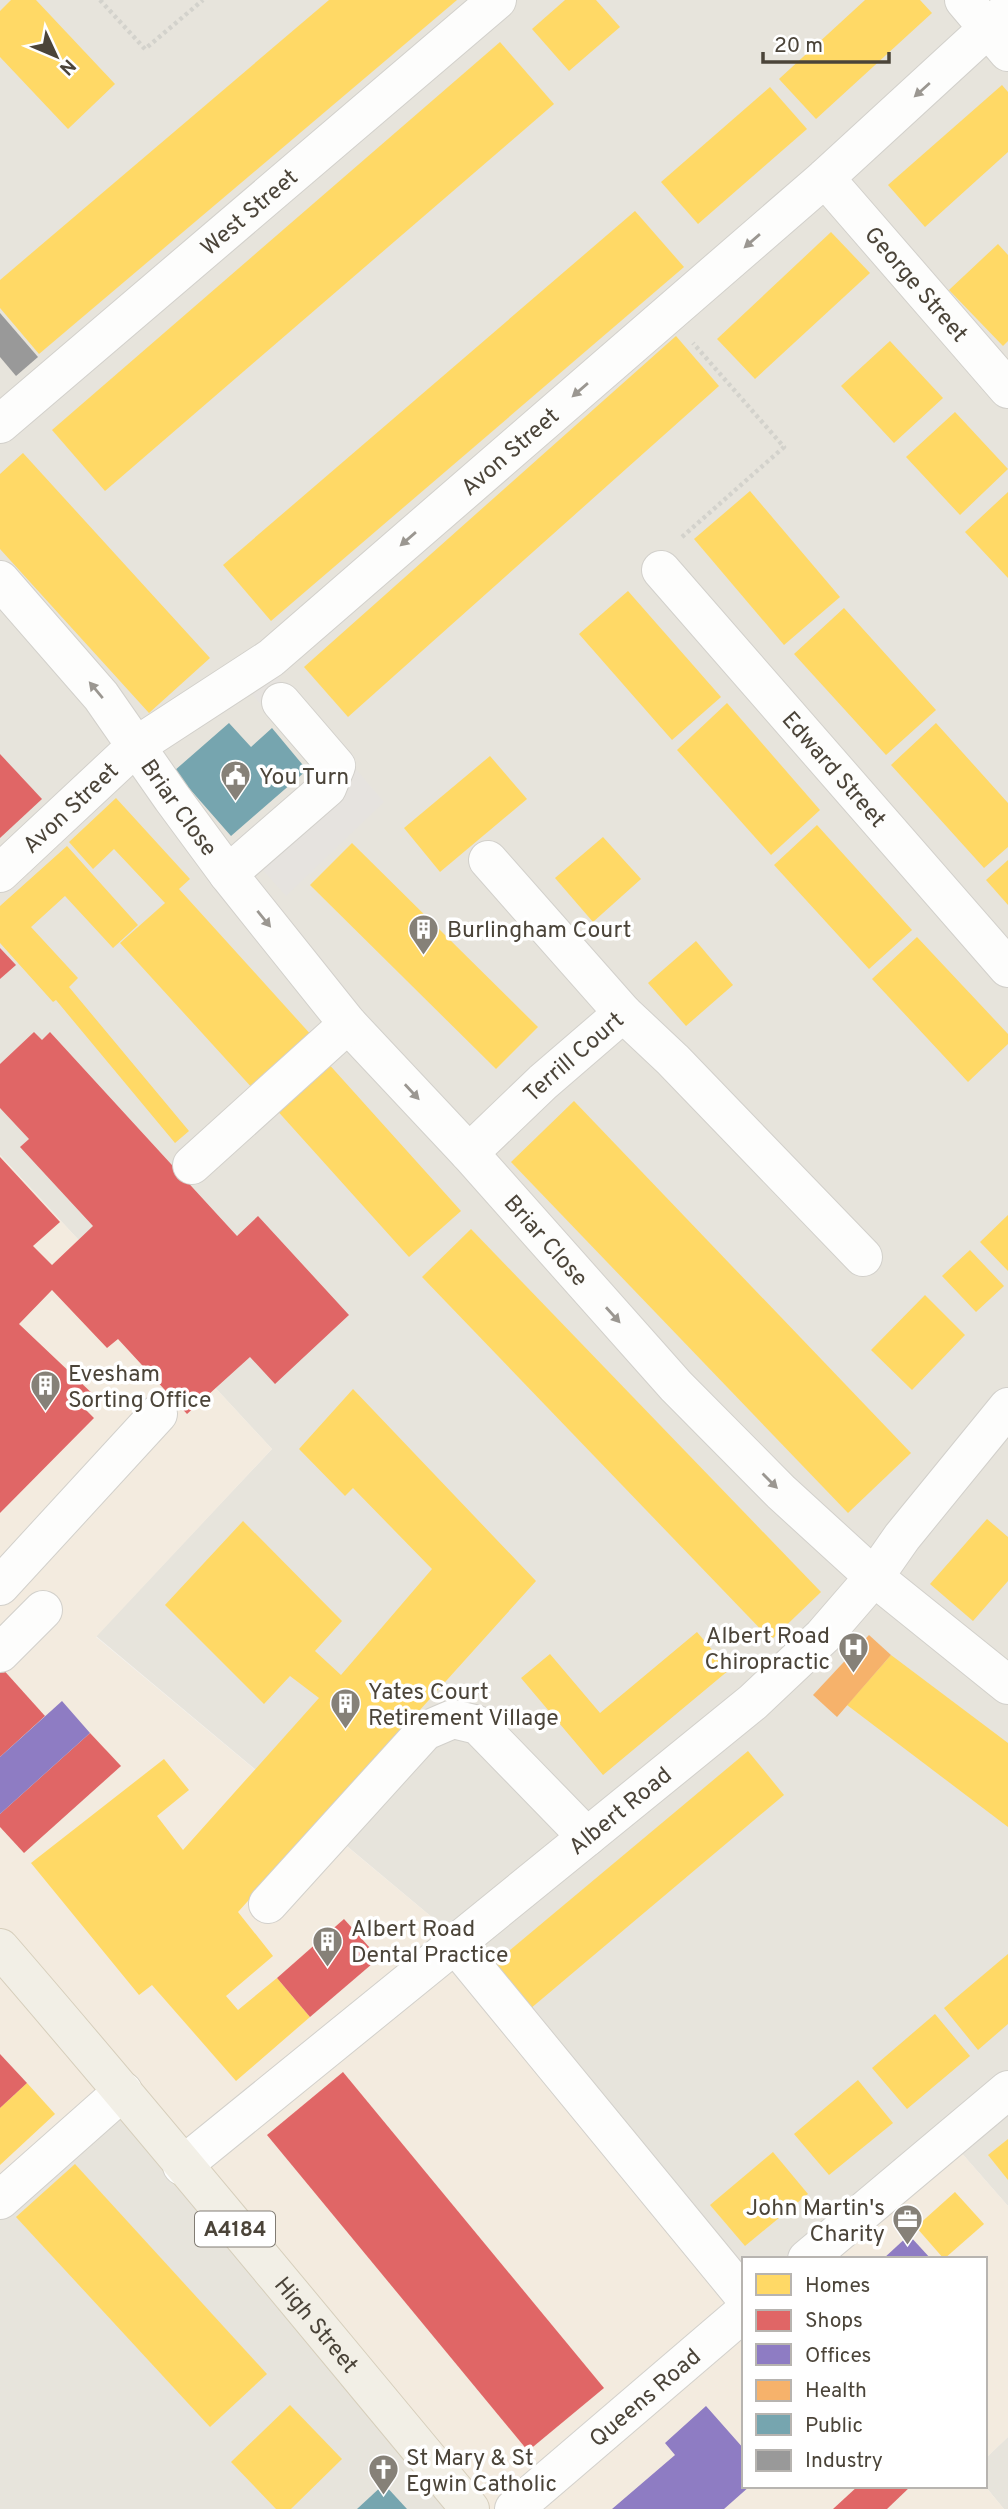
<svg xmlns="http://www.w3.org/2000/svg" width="1008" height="2509" viewBox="0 0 1008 2509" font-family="Overpass,sans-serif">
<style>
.residential{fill:#e7e4dc}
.commercial{fill:#f3ebdf}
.parking{fill:#e6e3df}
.homes{fill:#ffd966}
.shops{fill:#e06666}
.offices{fill:#8e7cc3}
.health{fill:#f6b26b}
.public{fill:#76a5af}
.industry{fill:#999}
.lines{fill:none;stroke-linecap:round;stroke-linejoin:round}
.minor-casing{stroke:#d2d0cb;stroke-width:40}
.major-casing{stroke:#d6cebb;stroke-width:40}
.path{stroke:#d3d2cc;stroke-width:4.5;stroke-dasharray:3.5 3.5;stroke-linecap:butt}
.minor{stroke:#fdfdfc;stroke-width:38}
.major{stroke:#f2efe6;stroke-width:38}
.oneway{fill:#9b9791}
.labels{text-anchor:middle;stroke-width:7;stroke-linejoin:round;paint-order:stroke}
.shield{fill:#fff;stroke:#817c74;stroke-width:2}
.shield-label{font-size:21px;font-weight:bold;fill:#4b4439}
.street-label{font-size:23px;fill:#4b4439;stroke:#fff}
.poi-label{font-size:23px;fill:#4b4439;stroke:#fff;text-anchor:start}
</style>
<rect width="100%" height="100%" fill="#f4f2ee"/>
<g class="residential">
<path d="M0,0H1008V2206L952,2142L814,2259H744V2278L464,1944L96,1636L272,1449L0,1155Z"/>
<path d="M113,2090L458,2509H0V2187Z"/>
<path d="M1008,2437V2509H1004L985,2486V2459Z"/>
</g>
<g class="commercial">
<path d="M0,1155L272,1449L96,1637L464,1944L744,2278V2486H985L1004,2509H458L115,2093L0,2189Z"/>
<path d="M952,2142L1008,2206V2437L985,2459V2259H814Z"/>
</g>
<path class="parking" d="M273,672L384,802L286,896L236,840L318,770L250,692Z"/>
<g class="homes">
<path d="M11,0H36L115,84L68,129L0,57V11Z"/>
<path d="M329,0H457L39,354L0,308V280Z"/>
<path d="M565,0H596L620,27L569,71L532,29Z"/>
<path d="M865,0H920L932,13L816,119L779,79Z"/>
<path d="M500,42L554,104L105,491L52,430Z"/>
<path d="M1002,85L1008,92V152L925,227L888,185Z"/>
<path d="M770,87L807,129L698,224L661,182Z"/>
<path d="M635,211L684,267L271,621L223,565Z"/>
<path d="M831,232L870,273L755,379L717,339Z"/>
<path d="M998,244L1008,255V341L1003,346L949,290Z"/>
<path d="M676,336L719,386L348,717L304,667Z"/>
<path d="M890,341L943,398L894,443L841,386Z"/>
<path d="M955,412L1008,469L960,515L906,457Z"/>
<path d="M23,453L210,658L149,713L0,549V474Z"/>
<path d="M750,491L840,597L784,645L694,539Z"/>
<path d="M1008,492V578L965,532Z"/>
<path d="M628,591L721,697L672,740L579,634Z"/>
<path d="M844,608L936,710L886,755L794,654Z"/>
<path d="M727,703L820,810L771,855L677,750Z"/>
<path d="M936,723L1008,803V847L984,868L891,765Z"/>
<path d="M490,756L527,799L440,872L404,828Z"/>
<path d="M116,798L190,879L179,889L313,1037L254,1090L120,943L165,903L114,849L93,869L69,842Z"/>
<path d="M817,825L912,930L869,969L774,865Z"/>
<path d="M603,837L641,879L593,922L555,878Z"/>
<path d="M352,843L538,1027L496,1069L310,885Z"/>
<path d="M67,846L138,925L113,948L65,896L31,927L78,978L69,987L189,1131L175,1143L56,1000L53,1002L0,943V906Z"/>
<path d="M1008,860V905L986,880Z"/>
<path d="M917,937L1008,1034V1044L968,1082L872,979Z"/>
<path d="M696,941L733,985L686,1026L648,983Z"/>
<path d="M326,1061L461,1211L409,1257L274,1107Z"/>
<path d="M574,1101L911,1453L848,1513L511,1162Z"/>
<path d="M1008,1215V1271L980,1242Z"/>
<path d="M471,1229L821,1592L771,1640L422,1277Z"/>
<path d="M970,1250L1004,1286L976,1312L942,1276Z"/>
<path d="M925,1295L965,1335L912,1390L871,1350Z"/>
<path d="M353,1389L536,1581L238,1912L273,1956L226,1996L238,2010L277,1978L310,2017L236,2081L152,1985L139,1995L31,1863L164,1759L189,1790L157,1816L183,1850L319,1698L290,1676L264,1704L165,1605L243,1521L342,1621L315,1651L341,1675L432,1569L353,1488L345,1496L299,1449Z"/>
<path d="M987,1519L1008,1537V1581L973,1621L930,1584Z"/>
<path d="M697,1632L729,1670L603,1775L521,1678L550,1654L600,1713Z"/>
<path d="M891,1655L1008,1743V1827L847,1705Z"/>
<path d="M748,1751L784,1795L530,2009L492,1965Z"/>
<path d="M1008,1954V2024L978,2050L944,2008Z"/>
<path d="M935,2014L970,2056L907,2109L872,2068Z"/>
<path d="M858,2080L893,2123L829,2175L794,2134Z"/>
<path d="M27,2083L55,2114L0,2165V2108Z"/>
<path d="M1008,2139V2180L988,2155Z"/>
<path d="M773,2152L808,2194L745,2246L710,2205Z"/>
<path d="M75,2164L267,2374L210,2427L16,2217Z"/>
<path d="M955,2192L984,2224L944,2259L916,2227Z"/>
<path d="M290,2405L342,2459L291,2509H276L231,2462Z"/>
</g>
<g class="shops">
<path d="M0,754L42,799L0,838Z"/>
<path d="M0,948L16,965L0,979Z"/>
<path d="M34,1032L42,1040L50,1032L237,1236L258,1216L349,1315L275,1384L250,1357L187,1414L118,1339L107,1348L52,1290L19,1324L96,1397L85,1409L94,1418L0,1513V1157L60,1222L33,1246L52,1265L93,1226L20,1147L29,1139L0,1108V1064Z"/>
<path d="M0,1666L45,1716L0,1757Z"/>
<path d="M90,1733L121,1766L24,1853L0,1827V1814Z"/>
<path d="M344,1919L379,1958L310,2017L277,1978Z"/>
<path d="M0,2054L27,2083L0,2108Z"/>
<path d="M343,2072L604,2388L528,2451L267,2135Z"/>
<path d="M858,2486H911L887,2509H833Z"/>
</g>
<g class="offices">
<path d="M62,1701L90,1733L0,1814V1757Z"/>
<path d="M909,2235L931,2259H883Z"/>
<path d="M706,2406L744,2449V2486H750L724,2509H612L675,2455L665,2443Z"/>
</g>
<path class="health" d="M869,1635L891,1655L837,1717L813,1695Z"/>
<g class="public">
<path d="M229,723L251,747L272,728L307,770L231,836L174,771Z"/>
<path d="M384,2484L407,2509H357Z"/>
</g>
<path class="industry" d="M0,313L38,357L16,376L0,357Z"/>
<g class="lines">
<defs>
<g id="minor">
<path d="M964,0L1008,52"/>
<path id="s1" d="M825,178L1008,389"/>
<path id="s2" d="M0,424L497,0"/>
<path id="s3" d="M661,570L1008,968"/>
<path id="s4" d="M0,580L101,696L172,798L228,874L348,1024L469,1153L676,1386L781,1492L874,1577L1008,1685"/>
<path id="s5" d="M0,873L136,746L271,658L825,178L1008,10"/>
<path d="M228,874L327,788L336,766L281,702"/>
<path d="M623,1013L673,1060L863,1257"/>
<path id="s6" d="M469,1153L543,1082L623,1013L488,860"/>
<path d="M192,1165L348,1024"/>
<path d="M0,1586L158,1414"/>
<path d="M0,1653L43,1610"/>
<path d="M268,1904L425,1731L453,1719L478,1725L587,1837"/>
<path d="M455,1944L744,2296"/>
<path id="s7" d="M182,2166L753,1702L823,1636L874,1577L902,1537L1008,1407"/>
<path d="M0,2200L123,2091"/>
<path d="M807,2259L1008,2090"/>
<path id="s8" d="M514,2509L744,2312"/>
</g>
<g id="major">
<path id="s9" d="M0,1948C160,2133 314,2322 470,2509"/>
</g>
</defs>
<use href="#minor" class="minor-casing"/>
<use href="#major" class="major-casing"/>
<g class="path">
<path d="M100,0L145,49L203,0"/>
<path d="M682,537L784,447L693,343"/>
</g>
<use href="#minor" class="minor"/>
<use href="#major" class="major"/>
</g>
<defs><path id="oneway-solid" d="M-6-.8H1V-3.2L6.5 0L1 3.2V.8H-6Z" transform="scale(1.75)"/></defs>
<g class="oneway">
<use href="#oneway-solid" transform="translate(922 90) rotate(138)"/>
<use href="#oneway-solid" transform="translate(752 241) rotate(139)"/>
<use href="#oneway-solid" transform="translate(580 390) rotate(139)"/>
<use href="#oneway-solid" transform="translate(408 539) rotate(139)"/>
<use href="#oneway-solid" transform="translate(96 690) rotate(-130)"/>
<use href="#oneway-solid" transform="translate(264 919) rotate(51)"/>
<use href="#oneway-solid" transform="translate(412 1092) rotate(47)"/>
<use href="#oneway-solid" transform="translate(613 1315) rotate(48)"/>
<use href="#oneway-solid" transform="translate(770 1481) rotate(45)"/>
</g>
<defs>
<symbol id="civic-pin" viewBox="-11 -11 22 30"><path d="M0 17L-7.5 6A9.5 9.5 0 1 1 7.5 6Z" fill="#868178" stroke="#fff"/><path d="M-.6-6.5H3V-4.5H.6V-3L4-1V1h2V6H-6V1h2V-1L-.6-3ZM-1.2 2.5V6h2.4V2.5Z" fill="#fff"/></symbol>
<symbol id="building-pin" viewBox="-11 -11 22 30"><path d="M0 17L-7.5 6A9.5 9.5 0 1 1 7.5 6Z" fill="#868178" stroke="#fff"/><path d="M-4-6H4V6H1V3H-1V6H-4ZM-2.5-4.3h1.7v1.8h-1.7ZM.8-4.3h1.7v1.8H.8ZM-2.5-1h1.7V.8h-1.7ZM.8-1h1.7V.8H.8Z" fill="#fff"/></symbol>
<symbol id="hospital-pin" viewBox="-11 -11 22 30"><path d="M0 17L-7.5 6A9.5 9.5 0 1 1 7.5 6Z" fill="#868178" stroke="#fff"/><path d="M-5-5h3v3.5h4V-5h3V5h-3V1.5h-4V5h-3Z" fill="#fff"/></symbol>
<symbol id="office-pin" viewBox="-11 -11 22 30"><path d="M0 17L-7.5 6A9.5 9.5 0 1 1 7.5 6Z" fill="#868178" stroke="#fff"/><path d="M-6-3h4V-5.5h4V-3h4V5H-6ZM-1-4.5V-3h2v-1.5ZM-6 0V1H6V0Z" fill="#fff"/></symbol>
<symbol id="church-pin" viewBox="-11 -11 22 30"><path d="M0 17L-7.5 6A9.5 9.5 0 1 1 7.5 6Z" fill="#868178" stroke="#fff"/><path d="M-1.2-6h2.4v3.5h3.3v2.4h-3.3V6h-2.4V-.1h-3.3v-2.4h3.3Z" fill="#fff"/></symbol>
</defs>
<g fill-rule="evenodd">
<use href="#civic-pin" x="218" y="758" width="35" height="47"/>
<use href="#building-pin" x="406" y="912" width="35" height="47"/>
<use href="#building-pin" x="28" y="1368" width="35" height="47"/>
<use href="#hospital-pin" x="836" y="1630" width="35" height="47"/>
<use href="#building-pin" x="328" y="1686" width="35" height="47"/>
<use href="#building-pin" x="310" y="1924" width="35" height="47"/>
<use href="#office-pin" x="890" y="2202" width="35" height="47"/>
<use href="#church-pin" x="366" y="2452" width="35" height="47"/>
</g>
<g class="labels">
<rect class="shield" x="195" y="2211.5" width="80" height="35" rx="5"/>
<g class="shield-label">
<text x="235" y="2236">A4184</text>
</g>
<g class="street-label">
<text dy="8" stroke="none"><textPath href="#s2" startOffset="327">West Street</textPath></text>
<text dy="8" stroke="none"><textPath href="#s1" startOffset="140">George Street</textPath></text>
<text dy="8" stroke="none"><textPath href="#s5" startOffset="663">Avon Street</textPath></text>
<text dy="8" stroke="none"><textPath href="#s3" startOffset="264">Edward Street</textPath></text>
<text dy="8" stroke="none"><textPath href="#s5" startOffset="96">Avon Street</textPath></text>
<text dy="8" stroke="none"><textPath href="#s4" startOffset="290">Briar Close</textPath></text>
<text dy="8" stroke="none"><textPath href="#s6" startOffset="142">Terrill Court</textPath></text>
<text dy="8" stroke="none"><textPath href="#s4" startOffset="858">Briar Close</textPath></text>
<text dy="8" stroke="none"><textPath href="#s7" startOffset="564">Albert Road</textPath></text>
<text dy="8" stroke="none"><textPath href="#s9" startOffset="492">High Street</textPath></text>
<text dy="8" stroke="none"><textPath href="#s8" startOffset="172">Queens Road</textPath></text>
</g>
<g class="poi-label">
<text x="259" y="784">You Turn</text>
<text x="447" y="937">Burlingham Court</text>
<text x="68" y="1381">Evesham<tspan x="68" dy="26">Sorting Office</tspan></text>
<text x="830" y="1643" text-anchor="end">Albert Road<tspan x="830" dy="26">Chiropractic</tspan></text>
<text x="368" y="1699">Yates Court<tspan x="368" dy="26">Retirement Village</tspan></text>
<text x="351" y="1936">Albert Road<tspan x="351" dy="26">Dental Practice</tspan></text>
<text x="885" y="2215" text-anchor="end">John Martin's<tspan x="885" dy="26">Charity</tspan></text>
<text x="406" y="2465">St Mary &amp; St<tspan x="406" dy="26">Egwin Catholic</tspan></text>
</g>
</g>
<rect x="742" y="2257" width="245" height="231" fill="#ffffff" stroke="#b7b4b0" stroke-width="2"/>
<rect x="756" y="2274" width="35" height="21" fill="#ffd966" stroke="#b7b4b0" stroke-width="2"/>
<text x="805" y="2292" font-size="21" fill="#4b4439">Homes</text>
<rect x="756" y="2310" width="35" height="21" fill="#e06666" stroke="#b7b4b0" stroke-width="2"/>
<text x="805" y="2327" font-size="21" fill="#4b4439">Shops</text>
<rect x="756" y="2344" width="35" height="21" fill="#8e7cc3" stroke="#b7b4b0" stroke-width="2"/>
<text x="805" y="2362" font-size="21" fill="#4b4439">Offices</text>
<rect x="756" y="2380" width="35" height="21" fill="#f6b26b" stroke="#b7b4b0" stroke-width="2"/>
<text x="805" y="2397" font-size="21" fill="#4b4439">Health</text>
<rect x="756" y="2414" width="35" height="21" fill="#76a5af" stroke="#b7b4b0" stroke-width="2"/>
<text x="805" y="2432" font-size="21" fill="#4b4439">Public</text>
<rect x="756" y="2450" width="35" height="21" fill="#999999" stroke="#b7b4b0" stroke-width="2"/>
<text x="805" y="2467" font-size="21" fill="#4b4439">Industry</text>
<g transform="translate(56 56) rotate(134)" stroke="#ffffff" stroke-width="5" paint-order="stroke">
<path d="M0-5L12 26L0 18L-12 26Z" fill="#4b4439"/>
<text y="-10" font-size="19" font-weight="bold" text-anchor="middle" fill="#4b4439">N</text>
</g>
<path d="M763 52v10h126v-10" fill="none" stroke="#4b4439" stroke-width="3.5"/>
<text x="774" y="52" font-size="21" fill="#4b4439" stroke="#ffffff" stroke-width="5" paint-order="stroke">20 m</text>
</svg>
